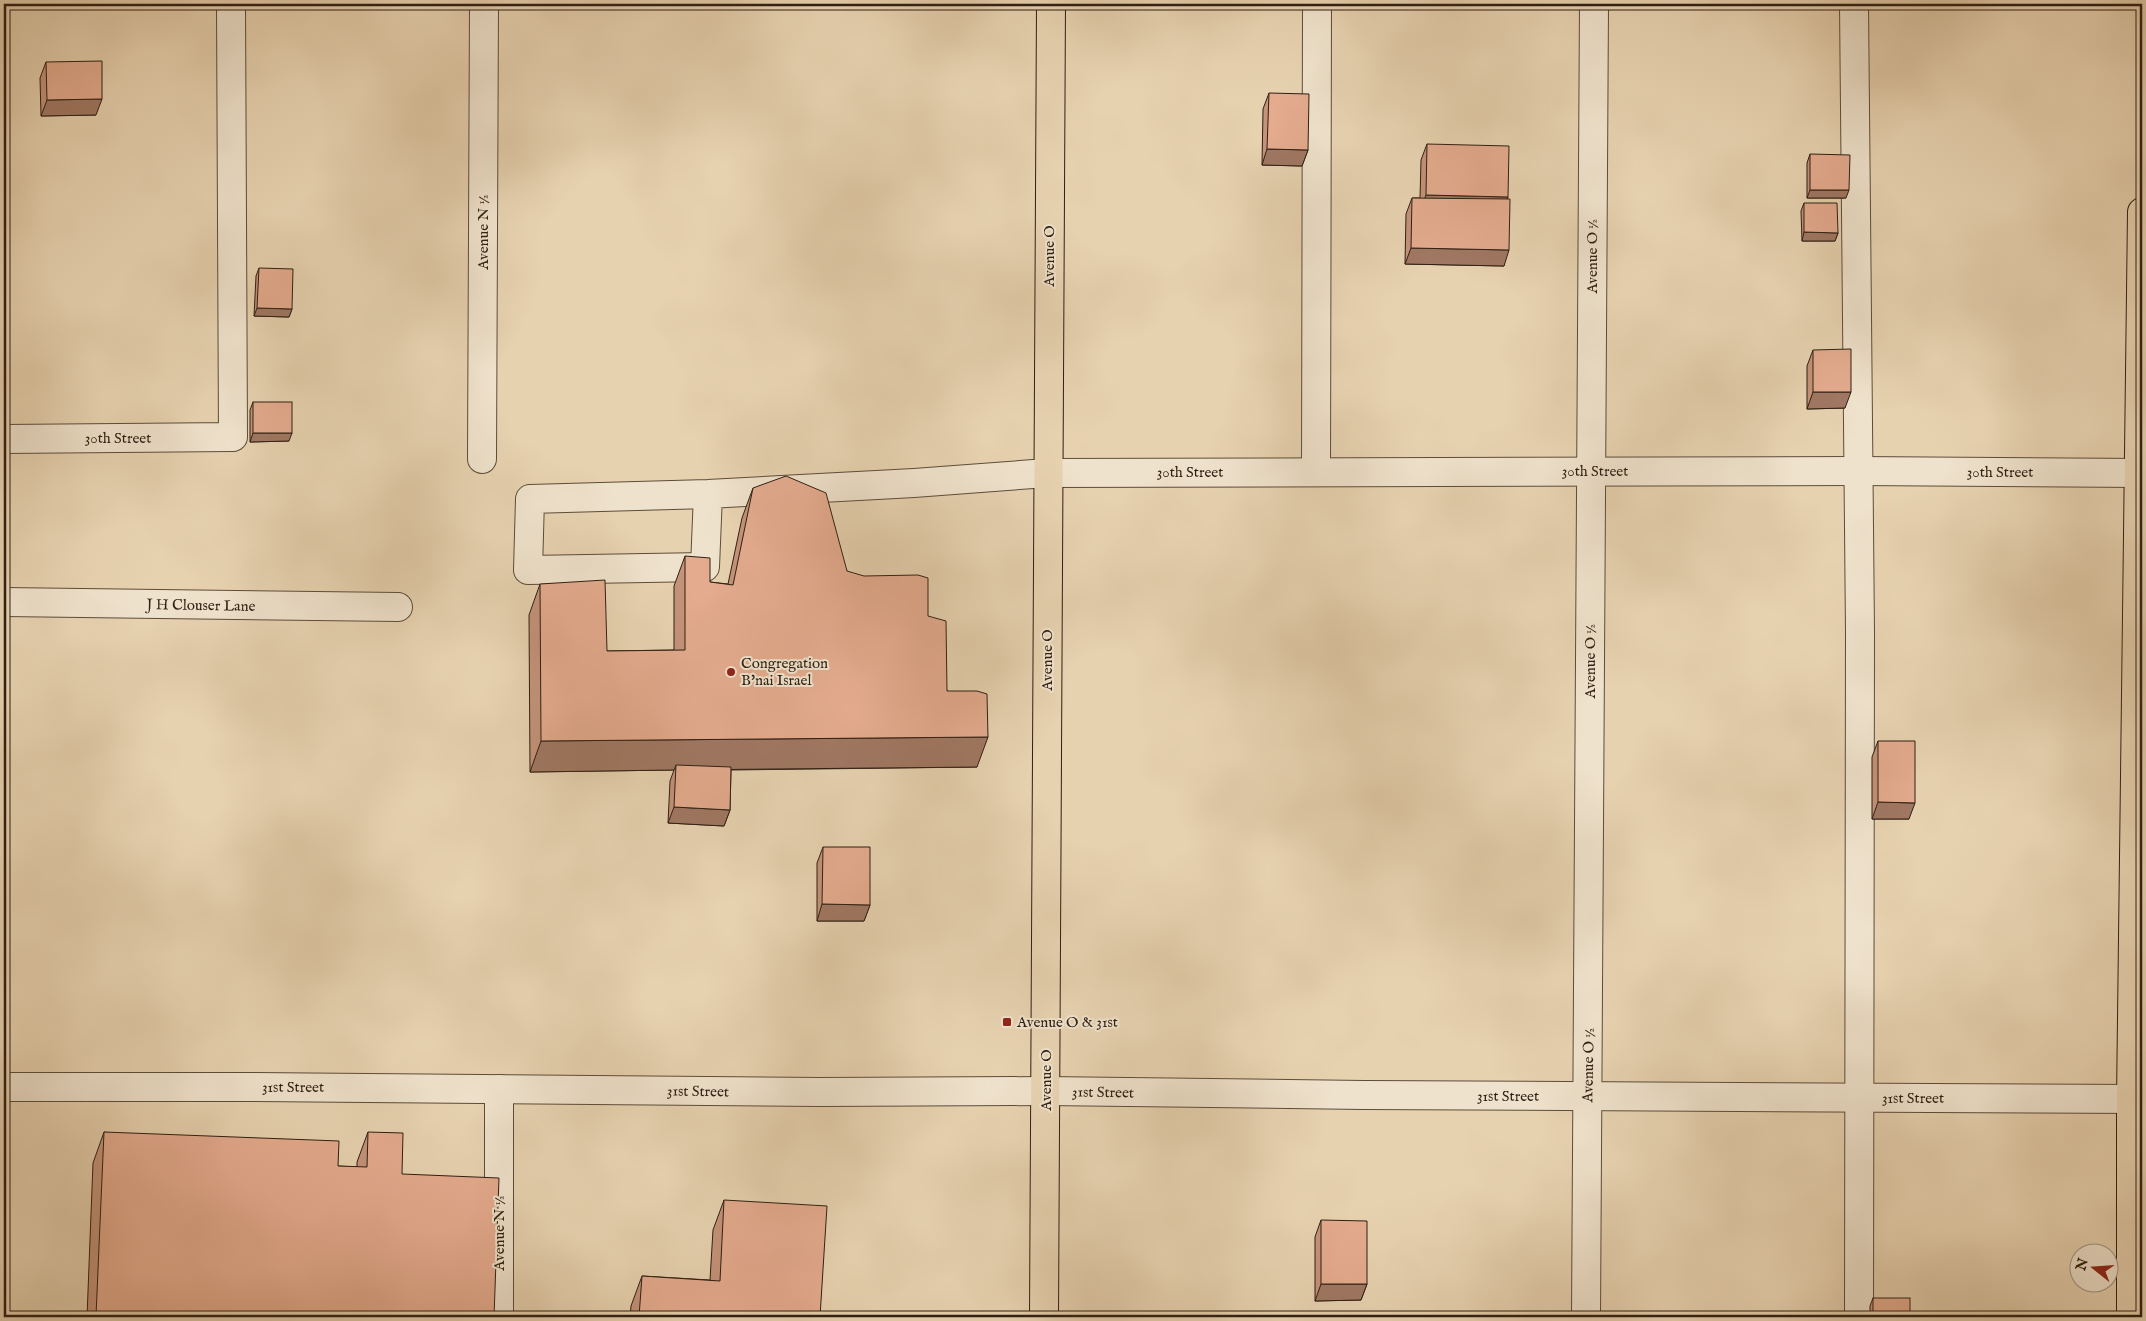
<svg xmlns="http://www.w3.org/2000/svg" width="2146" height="1321" viewBox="0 0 2146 1321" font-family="'IM FELL English',serif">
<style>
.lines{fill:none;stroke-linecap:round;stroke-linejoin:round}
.minor-casing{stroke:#5d4c3a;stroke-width:30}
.major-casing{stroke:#2f1f13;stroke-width:30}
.minor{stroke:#efe2cc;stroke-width:28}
.major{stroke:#e7d2b0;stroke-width:28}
.wall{fill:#c4937a;stroke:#2f1f13}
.shaded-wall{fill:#a07863;stroke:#2f1f13}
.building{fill:#e4ab8e;stroke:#2f1f13}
.poi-dot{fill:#8f2418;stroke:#efe2cc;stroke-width:2}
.labels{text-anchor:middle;stroke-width:4;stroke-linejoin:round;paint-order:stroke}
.street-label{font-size:15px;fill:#2f1f13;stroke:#efe2cc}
.poi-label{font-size:15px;fill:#2f1f13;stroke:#efe2cc;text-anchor:start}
</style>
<rect width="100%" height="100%" fill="#e7d2b0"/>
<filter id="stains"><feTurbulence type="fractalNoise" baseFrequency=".004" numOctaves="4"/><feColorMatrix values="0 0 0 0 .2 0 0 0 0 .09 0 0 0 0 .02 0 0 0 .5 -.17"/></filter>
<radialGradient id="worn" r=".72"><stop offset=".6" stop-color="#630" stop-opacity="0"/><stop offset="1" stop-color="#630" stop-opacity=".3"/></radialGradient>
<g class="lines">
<defs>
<g id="minor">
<path d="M1854,4L1860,632L1859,1317"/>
<path d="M4,439L233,437L231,4"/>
<path d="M482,459L484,4"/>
<path d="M1316,472L1317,4"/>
<path d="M708,494L705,567L528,570L530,499L708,494L914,483L1047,473L1858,471L2142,473"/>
<path d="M4,602L398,607"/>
<path d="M4,1087H251L820,1092L1046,1091L1364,1095L2142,1099"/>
<path d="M499,1317V1089"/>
<path d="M1586,1317L1594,4"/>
</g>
<g id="major">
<path d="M1044,1317L1051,4"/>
<path d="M2131,1317V1099L2142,212"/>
</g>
</defs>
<use href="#minor" class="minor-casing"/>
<use href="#major" class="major-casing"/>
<use href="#minor" class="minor"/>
<use href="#major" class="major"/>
</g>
<g class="wall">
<path d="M46,62L96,115L41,116L40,78Z"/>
<path d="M1269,93L1308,150L1302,166L1262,165L1263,109Z"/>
<path d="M1427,144L1508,197L1507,199L1504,266L1405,264L1406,214L1412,198H1420L1421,160Z"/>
<path d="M1810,154L1846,198H1807V163Z"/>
<path d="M1804,203L1838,233L1835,241H1802L1801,211Z"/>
<path d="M259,268L292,309L289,317L254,316L256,276Z"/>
<path d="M1813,350L1845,408L1807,409V366Z"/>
<path d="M253,402L289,441L250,442V410Z"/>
<path d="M753,488L847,571L928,616L947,691L977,767L731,770L730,810L724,826L668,823L670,781L674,770L530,772L529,615L540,584L607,651L674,650V586L685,556L710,582L728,584L742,518Z"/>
<path d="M1878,741L1909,819H1872V757Z"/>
<path d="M823,847L870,905L864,921H817V863Z"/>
<path d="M104,1132L338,1166L357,1167V1162L368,1132L402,1174L494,1317H87L93,1163Z"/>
<path d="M724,1200L820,1317H630L631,1306L642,1276L710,1280L713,1230Z"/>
<path d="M1321,1220L1367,1284L1361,1300L1315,1301V1237Z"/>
<path d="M1873,1298L1910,1317H1870V1306Z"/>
</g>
<g class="shaded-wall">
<path d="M102,99L96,115L41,116L47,100Z"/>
<path d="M1267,149L1308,150L1302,166L1262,165Z"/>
<path d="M1810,190H1849L1846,198H1807Z"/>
<path d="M1426,195L1508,197L1502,213L1420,211Z"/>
<path d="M1804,232L1838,233L1835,241H1802Z"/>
<path d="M1411,248L1509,250L1504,266L1405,264Z"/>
<path d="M257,308L292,309L289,317L254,316Z"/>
<path d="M1813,392H1851L1845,408L1807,409Z"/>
<path d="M253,433H292L289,441L250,442Z"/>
<path d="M988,737L977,767L676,770V765L674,770L530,772L541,741Z"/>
<path d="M1878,802L1915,803L1909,819H1872Z"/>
<path d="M674,807L730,810L724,826L668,823Z"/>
<path d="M822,904L870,905L864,921H817Z"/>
<path d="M1321,1284H1367L1361,1300L1315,1301Z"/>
<path d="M96,1316L133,1317H96Z"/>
</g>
<g class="building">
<path d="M102,61V99L47,100L46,62Z"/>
<path d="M1269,93L1309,94L1308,150L1267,149Z"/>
<path d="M1427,144L1509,146L1508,197L1426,195Z"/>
<path d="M1810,154L1850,155L1849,190H1810Z"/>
<path d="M1412,198L1510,199L1509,250L1411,248Z"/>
<path d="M1804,203H1837L1838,233L1804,232Z"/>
<path d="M259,268L293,269L292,309L257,308Z"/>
<path d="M1851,349V392H1813V350Z"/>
<rect x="253" y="402" width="39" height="31"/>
<path d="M786,476L826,493L847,571L864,576L918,575L928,578V616L946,621L947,691H977L987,694L988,737L541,741L540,584L605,580L607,651L685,650V556L710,558V582L733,585L753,488Z"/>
<path d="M1878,741H1915V803L1878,802Z"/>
<path d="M676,765L731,767L730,810L674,807Z"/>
<path d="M823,847H870V905L822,904Z"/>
<path d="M104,1132L339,1141L338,1166L367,1167L368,1132L403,1133L402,1174L499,1178L494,1317H133L96,1316Z"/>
<path d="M724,1200L827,1206L820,1317H639L642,1276L720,1281Z"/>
<path d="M1321,1220L1367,1221V1284H1321Z"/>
<rect x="1873" y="1298" width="37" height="19"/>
</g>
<g class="poi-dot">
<circle cx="731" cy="672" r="5"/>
<rect x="1002" y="1017" width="10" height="10" rx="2.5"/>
</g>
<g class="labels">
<g class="street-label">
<text transform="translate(483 232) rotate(-90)" y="5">Avenue N ½</text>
<text transform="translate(1049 256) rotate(-90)" y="5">Avenue O</text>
<text transform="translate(1592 256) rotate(-90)" y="5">Avenue O ½</text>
<text x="118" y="443">30th Street</text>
<text x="1595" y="476">30th Street</text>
<text x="1190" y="477">30th Street</text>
<text x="2000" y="477">30th Street</text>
<text transform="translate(201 605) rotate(1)" y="5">J H Clouser Lane</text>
<text transform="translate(1047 660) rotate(-90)" y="5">Avenue O</text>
<text transform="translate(1590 661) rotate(-90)" y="5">Avenue O ½</text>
<text transform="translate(1588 1065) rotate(-89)" y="5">Avenue O ½</text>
<text transform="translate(1046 1080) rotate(-90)" y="5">Avenue O</text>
<text x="293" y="1092">31st Street</text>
<text transform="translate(698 1091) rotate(1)" y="5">31st Street</text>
<text transform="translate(1103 1092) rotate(1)" y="5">31st Street</text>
<text x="1508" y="1101">31st Street</text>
<text x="1913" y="1103">31st Street</text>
<text transform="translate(499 1233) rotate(-90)" y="5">Avenue N ½</text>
</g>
<g class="poi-label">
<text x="741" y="668">Congregation<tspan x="741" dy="17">B'nai Israel</tspan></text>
<text x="1017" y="1027">Avenue O &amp; 31st</text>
</g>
</g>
<rect width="2146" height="1321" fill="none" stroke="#e7d2b0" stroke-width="20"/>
<rect x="5" y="5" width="2136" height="1311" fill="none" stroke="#2f1f13" stroke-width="2.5"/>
<rect x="10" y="10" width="2126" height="1301" fill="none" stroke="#2f1f13"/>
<g transform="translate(2094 1268) rotate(287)"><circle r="24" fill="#efe2cc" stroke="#a29482"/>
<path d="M0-4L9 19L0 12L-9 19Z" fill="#8f2418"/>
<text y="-8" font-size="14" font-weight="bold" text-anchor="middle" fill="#2f1f13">N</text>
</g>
<rect width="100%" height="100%" filter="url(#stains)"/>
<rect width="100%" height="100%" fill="url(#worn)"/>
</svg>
